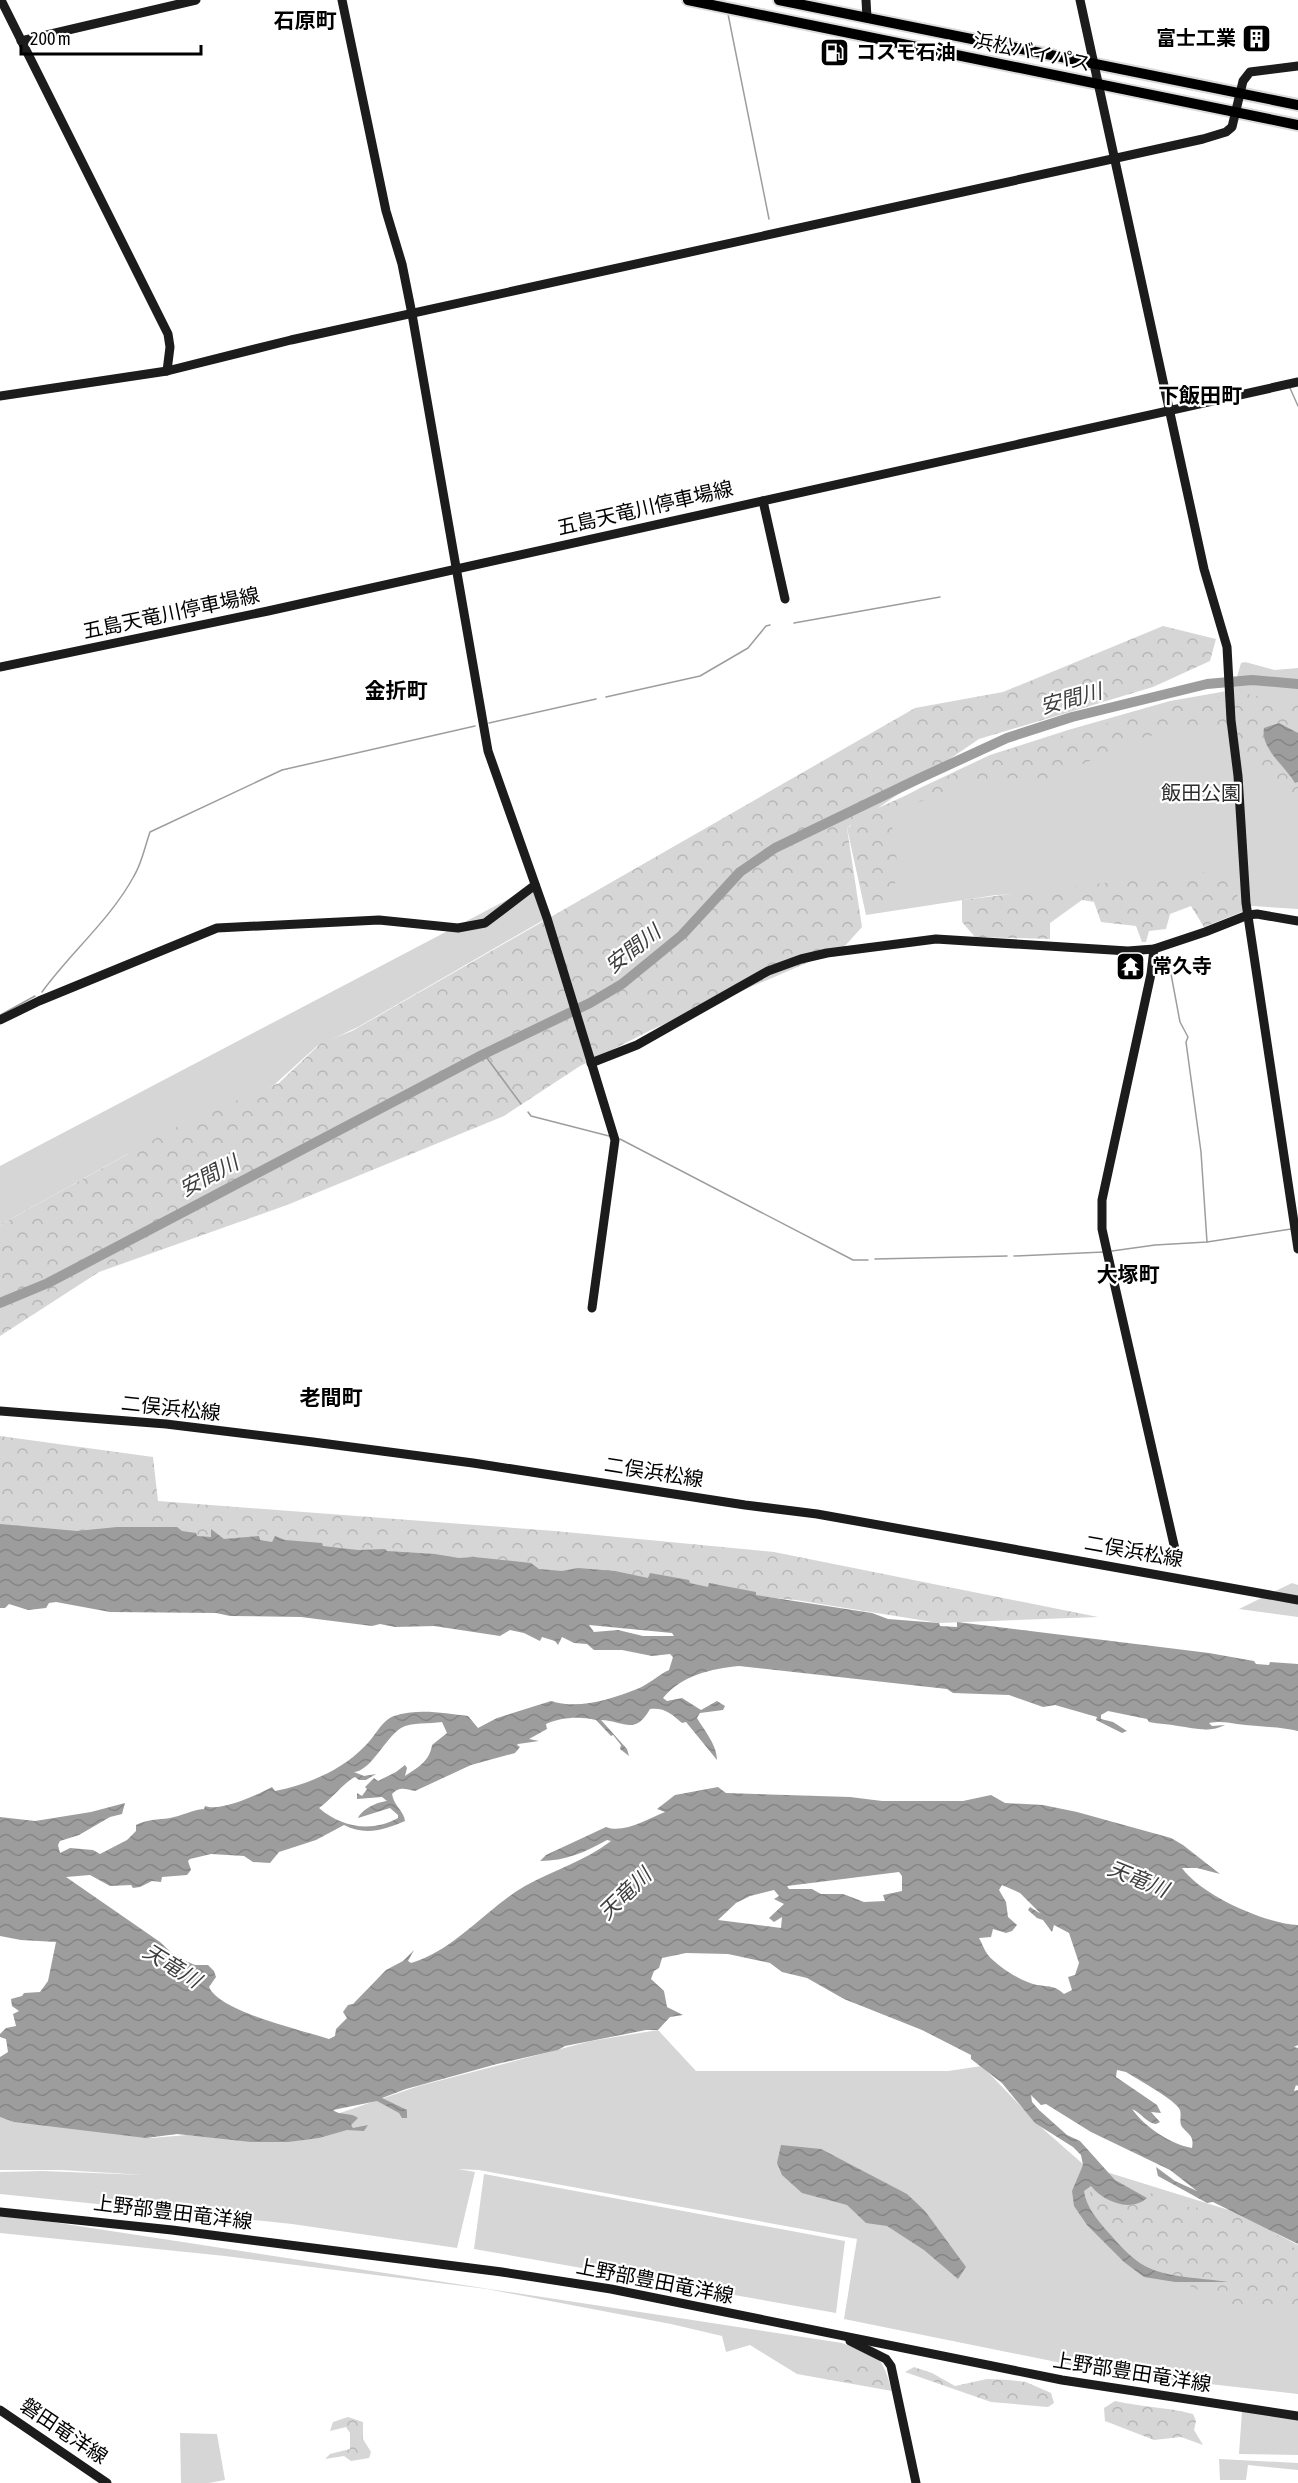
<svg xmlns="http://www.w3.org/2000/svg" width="1298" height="2483" viewBox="0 0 1298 2483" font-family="'Asap Condensed','Noto Sans JP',sans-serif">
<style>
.green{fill:#d6d6d6}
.forest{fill:url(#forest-crowns)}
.water{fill:url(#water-waves);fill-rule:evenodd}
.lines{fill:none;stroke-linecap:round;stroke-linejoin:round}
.stream{stroke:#9d9d9d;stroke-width:1.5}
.river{stroke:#9d9d9d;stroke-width:10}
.highway-casing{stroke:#dbdbdb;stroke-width:14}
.secondary{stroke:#1c1c1c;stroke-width:9}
.highway{stroke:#000;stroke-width:10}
.labels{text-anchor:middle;stroke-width:4.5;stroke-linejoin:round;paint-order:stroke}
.poi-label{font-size:20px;font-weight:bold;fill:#000;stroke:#fff;text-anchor:start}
.street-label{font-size:20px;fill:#000;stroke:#fff}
.park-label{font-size:20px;fill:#2d2d2d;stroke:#fff}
.neighbourhood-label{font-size:21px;font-weight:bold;fill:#000;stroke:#fff}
.water-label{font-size:21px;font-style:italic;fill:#3e3e3e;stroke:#fff}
</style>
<defs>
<pattern id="forest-crowns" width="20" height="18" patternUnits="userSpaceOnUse" patternTransform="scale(1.5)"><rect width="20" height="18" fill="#d6d6d6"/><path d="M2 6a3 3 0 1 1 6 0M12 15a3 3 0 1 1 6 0" fill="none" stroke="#b6b6b6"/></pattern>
<pattern id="water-waves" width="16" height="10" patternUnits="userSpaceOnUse" patternTransform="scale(1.5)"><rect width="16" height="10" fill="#9d9d9d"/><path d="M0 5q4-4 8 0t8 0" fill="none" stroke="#858585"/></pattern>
</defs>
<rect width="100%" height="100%" fill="#fff"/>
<g class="green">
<path d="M1245,662L1275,670L1298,668V909L1051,893L996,895L866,915L847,828L920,788L990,755L1068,730L1170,701L1227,691L1237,677L1241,663Z"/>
<path d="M535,885L547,918L358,1027L317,1046L274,1085L124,1156L0,1225V1166Z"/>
<path d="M1292,1583L1298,1585V1617L1239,1609Z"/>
<path d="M658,2030L696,2071H948L982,2066L1042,2128L1084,2165L1232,2211L1298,2245V2394L1111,2373L844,2319L857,2239L479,2170L458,2169L475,2172L457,2248L292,2224L0,2194V2172L43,2171L145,2175L61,2170H0V2117L151,2138L187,2135L274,2142L337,2114L419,2086L591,2041Z"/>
<path d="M484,2174L845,2241L836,2313L474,2249Z"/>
<path d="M0,2214L842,2343C878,2357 881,2352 892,2391L797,2374L750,2345L726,2352L722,2336L671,2324L487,2289L225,2256L0,2233Z"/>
<path d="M1242,2411L1298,2417V2455L1239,2454Z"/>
<path d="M180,2433L217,2434L225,2480L209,2483H181Z"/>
<path d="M1219,2459L1298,2463V2470L1248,2465L1246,2480H1220Z"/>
</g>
<g class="forest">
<path d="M1163,626L1216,639L1210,661L1153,687L979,739L878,808L1004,751L1198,699L1247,694L1298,705V808L1266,772C1238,768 1226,746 1210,725L1144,737L1051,778H990L907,806L892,826C897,853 901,878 888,904L864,905L851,825L847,828L862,927L844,947L653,1029L580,1066L504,1116L287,1205L99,1272L0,1336V1225L191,1119L279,1083L321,1043L352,1031L915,708L1003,692Z"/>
<path d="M1196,872L1229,875L1244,911L1204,927L1191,906L1170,914L1166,929L1149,931L1146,942H1142L1136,926L1101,922L1094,902L1082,900L1050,923V939L975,937L962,922V900Z"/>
<path d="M0,1436L153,1457L158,1501L555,1531L774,1552L1098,1617L939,1623L796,1600L0,1525Z"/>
<path d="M1091,2186L1142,2202L1150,2193L1189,2207L1232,2211L1271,2230L1298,2251V2310L1272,2311L1232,2306L1158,2271L1141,2257L1124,2250L1103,2218L1088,2206Z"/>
<path d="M825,2357H835L879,2371L885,2382L884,2387L825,2379L823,2367Z"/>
<path d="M914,2367L932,2373L955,2386L987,2379L1009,2380L1026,2382L1051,2393L1054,2403L1048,2407L991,2402L905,2372Z"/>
<path d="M1115,2401C1141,2407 1167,2407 1193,2414L1196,2421L1194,2430L1203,2445L1181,2437L1154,2440L1105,2421L1104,2408Z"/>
<path d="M348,2417L363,2422V2439L371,2452L369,2458L351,2461L344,2456L325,2459L330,2454L350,2449V2433L346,2427L330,2431L333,2422Z"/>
</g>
<g class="water">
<path d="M1279,723L1298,733V782L1295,783C1285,766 1260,748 1264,728Z"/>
<path d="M0,1524L77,1531L117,1527H177L182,1531L196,1533L197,1536L211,1537V1529L224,1539L259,1536L260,1540L272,1542L275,1536L285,1540L322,1543L323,1546L358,1550L385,1549L387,1551L435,1554L459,1558L474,1557L513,1561L531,1563L539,1569L562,1571L578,1568L615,1571L648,1578L650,1573L689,1580L690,1583L708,1587L709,1583L756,1592V1595L872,1613L888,1619L939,1623L940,1626L957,1627V1622L1209,1653L1254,1661L1256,1664L1269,1665L1270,1662L1298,1664V1731C1277,1726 1257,1727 1237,1724C1226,1722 1220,1721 1209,1723L1212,1726L1225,1725C1210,1733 1194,1728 1178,1726C1168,1724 1159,1724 1149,1722L1147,1719L1108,1711L1101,1715V1719L1113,1722L1127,1731L1122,1733L1096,1720L1097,1717L1055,1705L1043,1707L1009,1695L953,1693L947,1689L739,1666C711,1669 682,1675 663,1698L667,1701L682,1698L701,1710L717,1701L725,1706L723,1710L700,1713L697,1718C704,1730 717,1745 717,1760L686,1722L682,1723C672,1714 664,1707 650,1709C635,1736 624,1721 601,1720L627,1749L629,1756L620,1749L621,1745L613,1735L611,1736L596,1720C580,1716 561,1717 546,1724L547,1729L529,1739L539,1741L518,1744L517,1745L520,1747L515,1753L471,1765L415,1791C405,1789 400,1786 392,1794C394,1806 404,1811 405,1821C384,1830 365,1836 344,1825L316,1840L279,1852L270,1863L253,1862L244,1856L211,1854L190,1859L188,1861L191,1870L187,1875L162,1877L161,1882L152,1881L140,1887L133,1888L131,1885L110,1886L90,1875L66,1877L160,1942L176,1957L195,1965H208L214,1971L216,1977L209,1987C220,2012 302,2030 329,2039L335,2036L336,2029L347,2018L343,2012L348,2005L353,2004L386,1970L403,1961L414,1950L408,1961L411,1963C454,1951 487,1908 525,1886C554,1870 585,1861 611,1841L607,1840C586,1852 565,1861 540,1861L546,1855L606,1827C623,1834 648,1819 665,1812L657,1809L675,1795L718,1787L726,1793L850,1797L882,1801H963L991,1795L1005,1803L1043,1805L1077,1812L1171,1838L1183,1845L1220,1874L1197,1868H1182C1201,1895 1266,1924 1298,1925V2045L1294,2047L1298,2048V2086L1296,2085L1294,2091L1298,2090V2244L1213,2202L1207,2203L1158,2176L1156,2167L1175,2181L1197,2191L1170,2170L1091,2132L1046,2104L1041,2105L1031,2095L1032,2102L1039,2110L1067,2135L1080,2141L1115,2180L1147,2198C1130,2213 1103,2201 1091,2186L1084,2191C1086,2207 1097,2219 1107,2231C1118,2243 1130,2258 1145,2266C1166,2278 1204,2278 1228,2282H1175L1144,2277L1124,2262L1087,2225L1074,2206L1072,2191L1083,2165L1081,2155L1073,2147L1035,2123L1002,2083L971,2059V2055L922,2030L844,1999L807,1978L782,1972L770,1963L728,1954L686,1953L662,1958L659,1968L654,1971L651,1979L664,1991L667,2007L683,2015L670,2017L658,2030H646L565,2046L558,2050L497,2064L406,2089L382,2098L407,2110V2118H402L399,2113L377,2101L333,2110C340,2116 351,2112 358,2118L351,2125L353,2128L368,2125L364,2131L347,2130L319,2138L288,2142H251L177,2134L146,2138L14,2122L0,2117V2057L8,2052L6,2039L0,2037V2034L6,2028L16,2026L13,2014L19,2011L12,2006L11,1999L22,1996L24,1993L40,1992L48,1981L56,1942L21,1940L0,1936V1817L35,1821L91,1812L125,1803L122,1814L110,1817L79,1835L60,1841L58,1845L60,1853L70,1848L93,1850L100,1854L127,1840L136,1831V1825C148,1819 157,1820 170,1818C181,1816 192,1810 204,1809L205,1806C221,1812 257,1795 272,1787L275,1791C307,1785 342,1770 365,1746C375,1737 381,1721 394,1716C417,1708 445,1713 468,1716L478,1728L497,1718L551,1701C578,1710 612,1699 637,1689C648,1685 658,1675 669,1670L673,1657L670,1654L652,1656L622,1650H594L587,1644L574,1643L562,1637L558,1645L555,1641L542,1637L540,1641L524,1633L510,1630L500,1636L434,1626L395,1627L380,1624L372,1626L301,1617L230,1616L216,1613L110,1612L56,1602L49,1603L46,1608L28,1610L9,1604L5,1608H0ZM589,1625L672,1633L674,1636H643L618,1630L594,1632ZM442,1722L447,1733L432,1745C430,1761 417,1768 405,1776L407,1768L405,1765L396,1772L378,1781L374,1778L365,1787L367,1789L362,1796L357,1793V1799L382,1797L387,1801C377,1802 362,1809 358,1818L390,1808L398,1815V1818C371,1833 341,1827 319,1808C330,1801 345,1781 355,1777L359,1780H366L376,1774L364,1776L354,1772C371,1771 386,1737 401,1728C411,1722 430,1724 442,1722ZM899,1872L902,1876V1891L883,1895L885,1901L864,1902L843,1894H821L812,1889H789L787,1886ZM1002,1885L1020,1893L1041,1914L1030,1907L1028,1910L1037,1918L1043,1920L1052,1932L1054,1925L1069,1933L1079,1963L1075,1975L1068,1977L1072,1990L1064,1994C1054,1985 1049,1987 1037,1985C1022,1982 998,1967 988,1955C984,1950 982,1943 979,1938L991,1937L993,1929L1006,1933L1012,1931L1017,1925L1008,1917L1006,1902L999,1890ZM774,1890L779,1896L774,1899L784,1904L769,1918L774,1922L782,1917L781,1928L718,1920L736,1903L750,1896ZM1117,2070L1126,2072C1137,2079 1176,2100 1180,2110C1182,2116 1178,2123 1183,2128C1190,2136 1194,2136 1192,2148C1170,2144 1145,2127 1132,2109C1142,2113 1146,2123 1156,2124L1160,2122L1151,2112L1161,2113L1157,2105L1116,2077Z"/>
<path d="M781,2145L821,2149L907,2194L925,2211L966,2267L958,2279L924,2250L887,2226L866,2223L847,2205L802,2193L782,2175L777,2163Z"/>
</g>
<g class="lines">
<g class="stream">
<path d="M728,14L769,219"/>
<path d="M1290,388L1298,406"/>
<path d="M794,623L940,597"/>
<path d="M606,697L700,676L748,648L766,626L770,625"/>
<path d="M489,723L596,699"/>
<path d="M1168,958L1180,1022L1188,1037L1186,1042L1201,1152L1207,1242"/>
<path d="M42,992C71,952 110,920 134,876C142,863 145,846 150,832L282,770L475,726"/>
<path d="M0,1015L35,996"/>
<path d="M484,1054L521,1104"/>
<path d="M528,1112L531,1116L609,1136"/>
<path d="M620,1139L853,1260H868"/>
<path d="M1112,1251L1155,1245L1207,1242L1291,1229"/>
<path d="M1014,1256L1104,1252"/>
<path d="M875,1259L1007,1256"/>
</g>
<path class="river" d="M0,1303L48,1283L484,1054L590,1003L622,984L682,935L740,872L775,848L918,779L1007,738L1072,717L1207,684L1252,680L1298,684"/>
<defs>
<g id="highway">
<path d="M688,0L1298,125"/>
<path d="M779,0L1298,105"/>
</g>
</defs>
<use href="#highway" class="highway-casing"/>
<g class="secondary">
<path d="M1,0L168,334L170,347L167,371"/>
<path d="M342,0L386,211L402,264L412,314L488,751L547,918L615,1140L592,1308"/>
<path d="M866,0L867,18"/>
<path d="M1080,0L1204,569L1227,647L1231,720L1238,776L1246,903L1298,1249"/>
<path d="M21,41L196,0"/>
<path d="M0,396L167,371L291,340L1203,139L1226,132L1232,127L1243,81L1250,72L1298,66"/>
<path d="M763,501L785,599"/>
<path d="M0,667L268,611L1298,382"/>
<path d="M1154,949L1151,974L1102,1200V1229L1108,1256L1177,1558"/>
<path d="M0,1020L39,1001L217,928L379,920L458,928L485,923L535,885"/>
<path d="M591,1063L637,1045L768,971L801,959L827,953L936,939L1128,951L1154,949L1205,932L1248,915L1257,914L1298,921"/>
<path d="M0,1411L166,1424L313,1442L473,1463L745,1505L817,1514L1298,1600"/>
<path d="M0,2212L172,2230L502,2272L611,2289L1062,2380L1298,2416"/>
<path d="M850,2341L886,2359L891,2366L916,2483"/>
<path d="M0,2410L107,2483"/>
</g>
<use href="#highway" class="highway"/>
</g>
<defs>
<symbol id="building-square" viewBox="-11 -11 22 22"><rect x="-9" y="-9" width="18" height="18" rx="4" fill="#000" stroke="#fff"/><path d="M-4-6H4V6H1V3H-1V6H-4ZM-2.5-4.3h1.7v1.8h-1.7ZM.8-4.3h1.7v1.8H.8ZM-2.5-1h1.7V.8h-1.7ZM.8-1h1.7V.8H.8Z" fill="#fff"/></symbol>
<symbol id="fuel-square" viewBox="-11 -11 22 22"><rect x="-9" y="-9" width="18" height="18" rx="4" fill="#000" stroke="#fff"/><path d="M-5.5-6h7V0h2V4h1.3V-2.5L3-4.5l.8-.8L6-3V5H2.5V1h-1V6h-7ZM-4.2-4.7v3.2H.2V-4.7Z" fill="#fff"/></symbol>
<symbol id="temple-square" viewBox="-11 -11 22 22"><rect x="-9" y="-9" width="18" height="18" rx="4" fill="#000" stroke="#fff"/><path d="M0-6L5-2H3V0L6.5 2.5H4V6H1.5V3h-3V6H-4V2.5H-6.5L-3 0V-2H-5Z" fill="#fff"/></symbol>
</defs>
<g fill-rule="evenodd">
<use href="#building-square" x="1240" y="22" width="33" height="33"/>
<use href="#fuel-square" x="818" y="36" width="33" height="33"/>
<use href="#temple-square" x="1114" y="950" width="33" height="33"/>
</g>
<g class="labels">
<g class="poi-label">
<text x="1236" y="45" text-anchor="end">富士工業</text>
<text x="856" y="59">コスモ石油</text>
<text x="1152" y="973">常久寺</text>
</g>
<g class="street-label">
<text transform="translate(1032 52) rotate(12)" y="7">浜松バイパス</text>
<text transform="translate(645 508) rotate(-13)" y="7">五島天竜川停車場線</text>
<text transform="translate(171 613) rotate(-12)" y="7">五島天竜川停車場線</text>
<text transform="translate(171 1408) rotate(6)" y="7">二俣浜松線</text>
<text transform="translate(654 1472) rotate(9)" y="7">二俣浜松線</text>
<text transform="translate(1134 1551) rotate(10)" y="7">二俣浜松線</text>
<text transform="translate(173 2212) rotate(7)" y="7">上野部豊田竜洋線</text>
<text transform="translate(655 2281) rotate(11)" y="7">上野部豊田竜洋線</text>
<text transform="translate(1132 2372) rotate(9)" y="7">上野部豊田竜洋線</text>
<text transform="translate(64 2431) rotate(34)" y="7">磐田竜洋線</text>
</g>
<g class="park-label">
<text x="1201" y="800">飯田公園</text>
</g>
<g class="neighbourhood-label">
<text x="305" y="28">石原町</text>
<text x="1200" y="403">下飯田町</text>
<text x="396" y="698">金折町</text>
<text x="1128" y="1282">大塚町</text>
<text x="331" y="1405">老間町</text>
</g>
<g class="water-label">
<text transform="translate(1071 699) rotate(-15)" y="7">安間川</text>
<text transform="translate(633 949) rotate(-38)" y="7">安間川</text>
<text transform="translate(209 1176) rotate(-28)" y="7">安間川</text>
<text transform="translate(1138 1879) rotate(22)" y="7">天竜川</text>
<text transform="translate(625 1894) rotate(-44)" y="7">天竜川</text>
<text transform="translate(172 1966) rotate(32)" y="7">天竜川</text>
</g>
</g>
<path d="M21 45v9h180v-9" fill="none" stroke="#000000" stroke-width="3"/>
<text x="30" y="45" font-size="18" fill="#000000" stroke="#ffffff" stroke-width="4.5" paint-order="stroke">200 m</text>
</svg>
